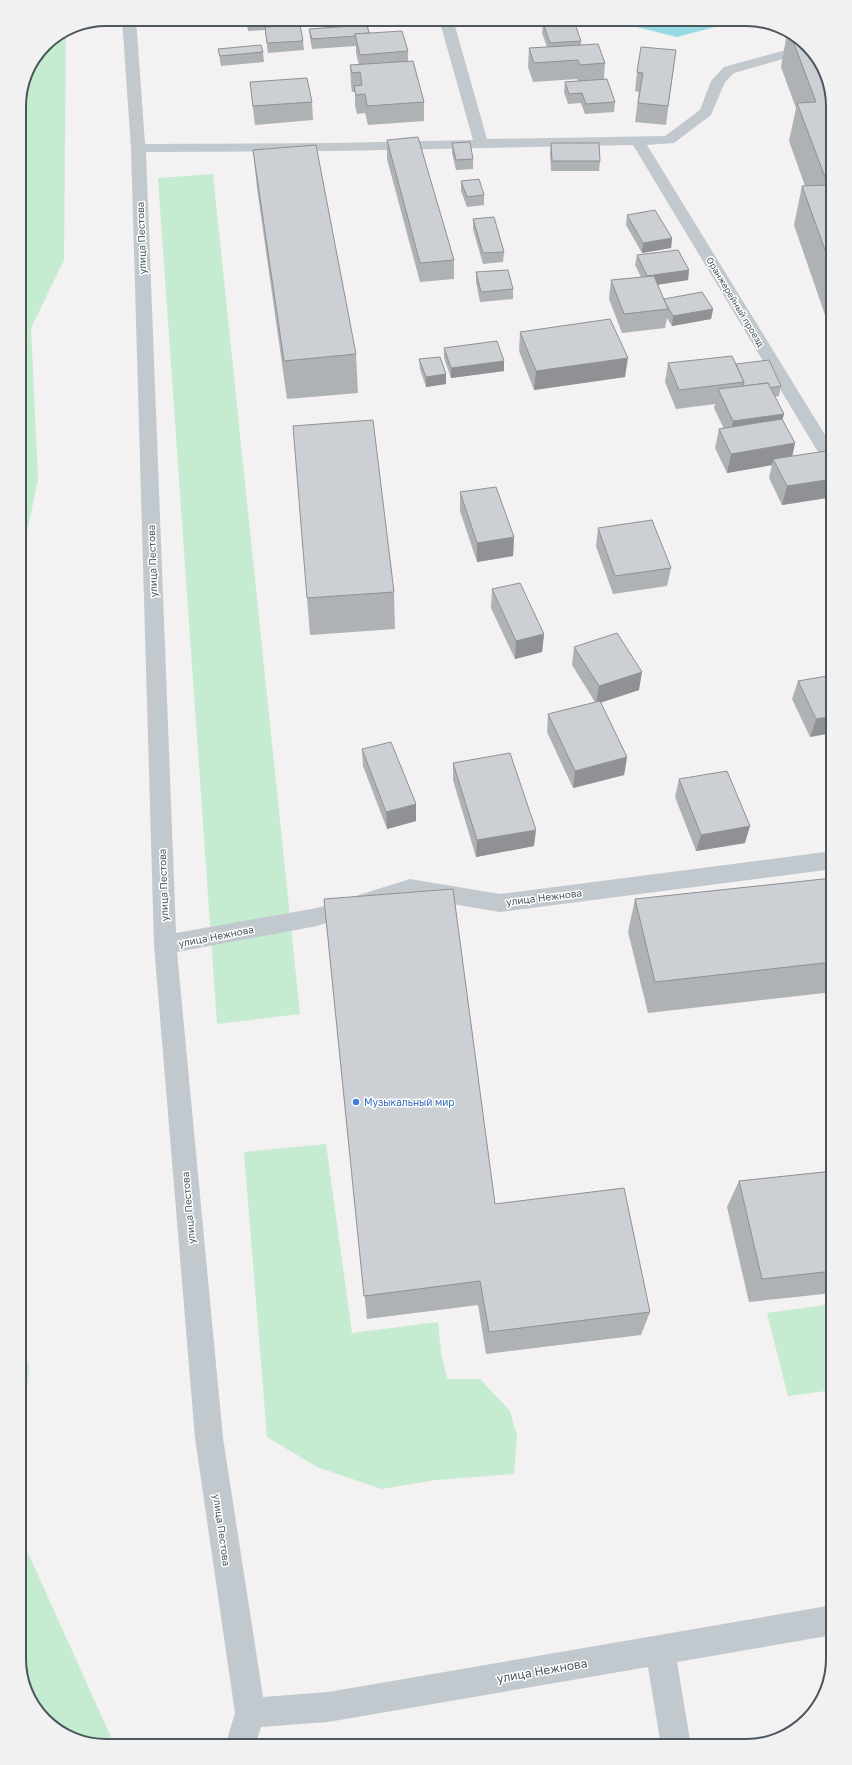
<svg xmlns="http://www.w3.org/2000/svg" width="852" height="1765" viewBox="0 0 852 1765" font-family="'Golos Text',sans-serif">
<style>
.green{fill:#c5ebd0}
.water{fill:#97dae3}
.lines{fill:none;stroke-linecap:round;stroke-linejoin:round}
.minor{fill:#c1c9ce;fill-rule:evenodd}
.wall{fill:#afb2b5}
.shaded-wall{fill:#8f9194}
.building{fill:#cccfd3;stroke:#8f9194}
.shop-dot{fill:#3f7fe0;stroke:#fff;stroke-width:1.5}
.labels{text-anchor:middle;stroke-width:3;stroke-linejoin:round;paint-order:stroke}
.far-street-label{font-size:9px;fill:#4b565d;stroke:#fff}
.street-label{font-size:10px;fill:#4b565d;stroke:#fff}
.shop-label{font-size:10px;fill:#366cbe;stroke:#fff;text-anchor:start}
.near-street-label{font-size:12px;fill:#4b565d;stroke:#fff}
.rim{fill:none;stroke:#4b565d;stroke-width:2}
</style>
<rect width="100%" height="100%" fill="#f3f1f1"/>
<g class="green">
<path d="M66,30L64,260L31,328L38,479L19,571V101L28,68L45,44Z"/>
<path d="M213,174L300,1014L217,1024L158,178Z"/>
<path d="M326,1144L352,1333L438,1322L441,1352L447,1379H480L510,1411L517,1436L514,1474L436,1480L382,1489L317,1467L267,1437L244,1152Z"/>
<path d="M833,1304V1390L788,1396L767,1313Z"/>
<path d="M19,1331L29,1367L19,1469Z"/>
<path d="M19,1533L115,1746H101L53,1728L26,1692L19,1659Z"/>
</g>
<path class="water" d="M610,19H725L715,27L677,37L624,24Z"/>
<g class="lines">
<path class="minor" d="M122,19H136L145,144L333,143L473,140L439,19H453L487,139L665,136L700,110L711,81L724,67L782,51L808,49L814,56L783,59L734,73L725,82L711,115L674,143L647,145L833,448V469L827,467L633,145L333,151L146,152L176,933L317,908L410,879L500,894L833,851V869L500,912L410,897L317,926L177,952L223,1438L263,1697L328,1692L833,1605V1635L677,1662L691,1746H661L648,1667L328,1722L261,1727L255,1746H225L235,1713L195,1438L154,945L131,148Z"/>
</g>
<g class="wall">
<path d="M246,19H294V25L303,41L304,50L268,53L265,30L248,31Z"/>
<path d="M354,19H400V25L368,27L369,33L408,51V61L424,102V121L368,125L365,113L357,114L355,105V92H352L351,84L350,65H359L356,53V46L312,49L310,38L309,29L355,25Z"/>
<path d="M543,23L581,41V45L605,63L604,80L615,102L614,112L585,114L581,103L568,104L564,92L565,82L578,81L577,79L533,82L528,67L529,48L547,47L542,33Z"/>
<path d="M787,33L799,37L833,106V315H825L794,225L802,186H805L789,141L796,108L781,67Z"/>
<path d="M218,49L263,52L264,62L221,66Z"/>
<path d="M676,50L666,125L635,122L639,92L635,91L637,72Z"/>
<path d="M250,82L312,102L313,120L255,125L252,101Z"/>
<path d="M387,140L454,260V279L420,282L387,159Z"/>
<path d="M452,143L473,159V169L456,170L452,153Z"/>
<path d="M551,143L600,161L599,171H551L550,153Z"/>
<path d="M253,150L356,354L358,393L287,399L257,188Z"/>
<path d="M461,181L484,195V205L467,207L461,191Z"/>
<path d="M627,215L672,238L671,248L642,253L626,225Z"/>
<path d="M473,219L504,252L503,262L483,264L473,229Z"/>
<path d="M637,255L689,270L688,280L658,285L664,299L713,309L711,319L672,326L667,318L665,328L622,333L609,299L611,280L641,277L635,265Z"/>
<path d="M476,272L513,289V299L480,302L476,282Z"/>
<path d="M520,332L625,377L534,390L519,351Z"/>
<path d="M444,348L504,361V371L451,378L444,358Z"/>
<path d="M419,359L446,384L426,387L420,369Z"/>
<path d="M668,363L736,364L781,386L779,396L775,397L782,420L795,443L792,456L833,464V497L782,505L769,478L772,465L727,473L715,448L719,429H724L714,408L715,404L676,409L665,382Z"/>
<path d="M460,492L514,537L513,556L477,562L460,511Z"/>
<path d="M598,528L671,568L667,586L613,594L596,546Z"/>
<path d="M492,589L544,634L542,652L515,659L491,608Z"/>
<path d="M394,592L395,629L310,635L307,598Z"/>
<path d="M574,647L639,690L600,703L627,757L624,775L573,788L547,732L548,714L595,702L572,665Z"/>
<path d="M833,675L810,737L792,699L798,681Z"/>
<path d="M362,749L416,821L387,829L363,766Z"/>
<path d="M453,763L534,846L476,857L453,780Z"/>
<path d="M679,779L745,843L696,851L675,797Z"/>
<path d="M833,878V992L648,1013L628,932L635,899Z"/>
<path d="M324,899L495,1204L650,1312L641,1335L486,1354L478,1305L367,1319Z"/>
<path d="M833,1171V1293L749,1302L727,1207L739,1181Z"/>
</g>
<g class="shaded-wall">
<path d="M672,238L671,248L642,253L643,243Z"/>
<path d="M689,270L688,280L646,286L647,276Z"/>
<path d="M713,309L711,319L672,326L673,316Z"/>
<path d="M628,358L625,377L534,390L536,371Z"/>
<path d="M504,361V371L451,378V368Z"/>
<path d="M446,374V384L426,387V377Z"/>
<path d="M784,414L779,433L729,440L733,421Z"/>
<path d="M795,443L791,462L773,459L772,465L727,473L731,454Z"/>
<path d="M833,479V497L782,505L787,486Z"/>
<path d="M514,537L513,556L477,562V543Z"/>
<path d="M544,634L542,652L515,659L516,641Z"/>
<path d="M642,672L639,690L596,704L599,686Z"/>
<path d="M833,716V733L810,737L816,719Z"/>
<path d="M627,757L624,775L573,788L575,771Z"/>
<path d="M416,804V821L387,829L386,812Z"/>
<path d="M750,826L745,843L696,851L701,835Z"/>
<path d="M536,830L534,846L476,857L477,840Z"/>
</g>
<g class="building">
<path d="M574,21L581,41L550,43L543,23Z"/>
<path d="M300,25L303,41L267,43L265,27Z"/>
<path d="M367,25L369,33L355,34L356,36L312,39L309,29Z"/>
<path d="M402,31L408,51L360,55L355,34Z"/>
<path d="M790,33L799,37L826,73L833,106V272L802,186L828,185L797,103L816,102Z"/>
<path d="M598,44L605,63L580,65L578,60L534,63L529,48Z"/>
<path d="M261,45L263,52L220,56L218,49Z"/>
<path d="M641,47L676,50L668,106L638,103L643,73L637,72Z"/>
<path d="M413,61L424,102L367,106L365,94L356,95L354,86L362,85L360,72L352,73L350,65Z"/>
<path d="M307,78L312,102L253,106L250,82Z"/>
<path d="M607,79L615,102L586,104L582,93L569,94L565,82Z"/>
<path d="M418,137L454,260L420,263L387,140Z"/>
<path d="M470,142L473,159L456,160L452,143Z"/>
<path d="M551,143H599L600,161H552Z"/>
<path d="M316,145L356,354L284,361L253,150Z"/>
<path d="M479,179L484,195L467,197L461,181Z"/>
<path d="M655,210L672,238L643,243L627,215Z"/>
<path d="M494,217L504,252L483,253L473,219Z"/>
<path d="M678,250L689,270L647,276L637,255Z"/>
<path d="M508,270L513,289L481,292L476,272Z"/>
<path d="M654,276L668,309L624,314L611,280Z"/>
<path d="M702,292L713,309L673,316L666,304L664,299Z"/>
<path d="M610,319L628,358L536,371L520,332Z"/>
<path d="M497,341L504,361L451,368L444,348Z"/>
<path d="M732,356L744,382L679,390L668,363Z"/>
<path d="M440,357L446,374L426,377L419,359Z"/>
<path d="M769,360L781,386L770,388L768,383L743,386L744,382L736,364Z"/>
<path d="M768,383L784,414L733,421L718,389Z"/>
<path d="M782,419L795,443L731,454L719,429Z"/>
<path d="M373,420L394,592L307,598L293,426Z"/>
<path d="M826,451L833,464V479L787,486L773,459Z"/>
<path d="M496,487L514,537L477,543L460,492Z"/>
<path d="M652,520L671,568L615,576L598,528Z"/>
<path d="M520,583L544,634L516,641L492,589Z"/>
<path d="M617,633L642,672L599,686L574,647Z"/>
<path d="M833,675V716L816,719L798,681Z"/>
<path d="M600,701L627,757L575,771L548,714Z"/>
<path d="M391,742L416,804L386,812L362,749Z"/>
<path d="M510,753L536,830L477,840L453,763Z"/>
<path d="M727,771L750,826L701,835L679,779Z"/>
<path d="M833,878V962L655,982L635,899Z"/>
<path d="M453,889L495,1204L624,1188L650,1312L489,1332L480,1281L364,1296L324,899Z"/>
<path d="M833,1171V1271L762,1279L739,1181Z"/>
</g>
<circle class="shop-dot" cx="356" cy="1102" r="4"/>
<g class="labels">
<g class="far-street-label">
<text transform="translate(735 302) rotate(59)" y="3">Оранжерейный проезд</text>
</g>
<g class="street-label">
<text transform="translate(141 238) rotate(-92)" y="4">улица Пестова</text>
<text transform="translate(152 561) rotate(-92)" y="4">улица Пестова</text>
<text transform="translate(163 885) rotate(-92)" y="4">улица Пестова</text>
<text transform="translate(544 897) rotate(-7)" y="4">улица Нежнова</text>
<text transform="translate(216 936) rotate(-11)" y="4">улица Нежнова</text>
<text transform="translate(188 1208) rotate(-95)" y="4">улица Пестова</text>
<text transform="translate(222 1530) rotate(82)" y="4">улица Пестова</text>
</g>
<g class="shop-label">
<text x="364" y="1106">Музыкальный мир</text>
</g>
<g class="near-street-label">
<text transform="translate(542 1671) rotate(-10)" y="4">улица Нежнова</text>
</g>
</g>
<path d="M0 0H852V1765H0ZM106 26H746A80 80 0 0 1 826 106V1659A80 80 0 0 1 746 1739H106A80 80 0 0 1 26 1659V106A80 80 0 0 1 106 26Z" fill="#f1f1f2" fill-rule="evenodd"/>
<path class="rim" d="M106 26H746A80 80 0 0 1 826 106V1659A80 80 0 0 1 746 1739H106A80 80 0 0 1 26 1659V106A80 80 0 0 1 106 26Z"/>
</svg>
